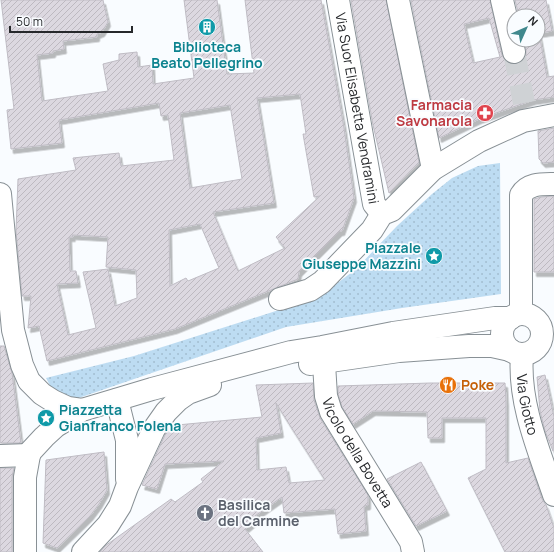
<svg xmlns="http://www.w3.org/2000/svg" width="554" height="552" viewBox="0 0 554 552" font-family="Manrope,sans-serif">
<style>
.grass{fill:url(#grass-dots)}
.building{fill:url(#building-hatch);stroke:#bfbcc4;fill-rule:evenodd;filter:url(#shadow)}
.lines{fill:none;stroke-linecap:round;stroke-linejoin:round}
.minor-tunnel{stroke:#cfd2d5;stroke-width:22;stroke-dasharray:22 11;stroke-linecap:butt}
.minor-casing{stroke:#889095;stroke-width:24}
.minor{stroke:#fff;stroke-width:22}
.labels{text-anchor:middle;stroke-width:3.5;stroke-linejoin:round;paint-order:stroke}
.culture-label{font-size:14px;font-weight:bold;fill:#0d838f;stroke:#f9fcff}
.health-label{font-size:14px;font-weight:bold;fill:#be3a42;stroke:#f9fcff;text-anchor:end}
.street-label{font-size:14px;fill:#26282b;stroke:#f9fcff}
.food-label{font-size:14px;font-weight:bold;fill:#c56008;stroke:#f9fcff;text-anchor:start}
.worship-label{font-size:14px;font-weight:bold;fill:#5b616d;stroke:#f9fcff;text-anchor:start}
</style>
<defs>
<pattern id="grass-dots" width="8" height="8" patternUnits="userSpaceOnUse"><rect width="8" height="8" fill="#bddcf2"/><path d="M2 2h.1M6 6h.1" fill="none" stroke="#a2bdd0" stroke-width="1.8" stroke-linecap="round"/></pattern>
<pattern id="building-hatch" width="6" height="6" patternUnits="userSpaceOnUse"><rect width="6" height="6" fill="#dcd8e0"/><path d="M-1 1l2-2M0 6l6-6M5 7l2-2" fill="none" stroke="#bdb9c0"/></pattern>
<filter id="shadow"><feDropShadow dx="2.5" dy="4.5" stdDeviation="0" flood-color="#0004"/></filter>
</defs>
<rect width="100%" height="100%" fill="#f9fcff"/>
<path class="grass" d="M500,163L501,294L402,308L286,327L67,402L56,397L46,378L134,356L282,309L315,300L356,269L397,226L432,194L452,178L478,166Z"/>
<g class="building">
<path d="M1,0H103L108,22L102,32L97,34V37L63,41L64,49L53,51V53L37,55L42,101L108,91L103,64L119,60V54L137,52L138,67L152,65L153,84L194,78L184,0H217L227,74L254,73L245,0H321L344,128L354,198L342,231H340L299,272L298,279L175,329L47,361L39,326L28,328L31,296H22L16,231L18,179L76,170L73,158L119,153L121,166L174,160L168,115L161,116L159,103L59,120L62,143L11,149L7,110L14,109ZM300,94L306,134H303L314,197L320,196L276,237L285,248L238,271L213,212L274,203L257,98ZM230,105L242,179L190,188L180,113ZM200,224L219,268L188,281L186,278L170,286L169,230ZM72,235L108,237L106,267L136,270L137,298L115,306L108,269L83,272L96,328L68,335L57,284L78,283L76,271H70L69,237H73Z"/>
<path d="M351,0H386L419,162L389,193L373,125Z"/>
<path d="M411,0H490L502,55L505,60L510,64H516L522,61L526,56V49L524,40H538V16H519L515,0H546L552,31L539,33L547,77L554,76V97L533,100L479,119L439,138ZM489,18L500,57L473,63L464,24Z"/>
<path d="M554,128V162L543,163L539,159L538,131Z"/>
<path d="M554,196V272H534V199L541,197Z"/>
<path d="M0,346H4L12,373L21,443H0Z"/>
<path d="M545,375L554,417L553,451L545,431L540,411L537,377Z"/>
<path d="M313,383L314,400L320,418L368,495V505L364,506L366,531L338,534L335,509L284,513L282,497L255,516L257,519L245,529L263,552H100L105,546L171,499L175,502L203,482L201,479L224,461L165,464L157,489L142,485L165,435L169,429L177,425L262,417L256,385ZM276,403L291,427L325,480L289,483L286,467L257,470L256,438L281,433Z"/>
<path d="M430,383H505L506,401V463L528,458L542,499L546,505L554,528V552H505L468,478L486,469V418H442V438H428L427,412L373,411L353,424L342,407L338,394V386Z"/>
<path d="M104,452L107,490L99,504L90,516L57,548L43,543L46,460Z"/>
<path d="M421,462L447,511L416,526L387,479Z"/>
<path d="M0,468H14L12,477V552H0Z"/>
</g>
<g class="lines">
<path class="minor-tunnel" d="M514,52L524,103"/>
<defs>
<g id="minor">
<path id="s1" d="M338,0L374,204L382,214"/>
<path d="M398,0L433,169"/>
<path d="M502,0L514,52"/>
<path d="M0,194L13,330L22,365L29,381L42,394L53,401L68,408L82,410"/>
<path d="M280,299L310,290L322,282L372,230L382,214L392,210L433,169L479,141L523,121L554,115"/>
<circle cx="522" cy="334" r="20"/>
<path d="M521,314V195C528,183 542,184 554,184"/>
<path id="s2" d="M323,348L326,396L331,412L411,542L413,552"/>
<path id="s3" d="M522,355C518,402 539,451 554,495"/>
<path d="M310,364L399,351L469,346H492L510,350"/>
<path d="M117,400L127,440V479"/>
<path d="M0,456L29,455"/>
<path d="M25,552V477L29,455L31,451L44,437L56,426L82,410L152,389L291,352L322,347L393,333L495,318H511"/>
<path d="M83,552L108,525L120,506L127,487L154,429L166,412L178,400L188,393L210,385"/>
</g>
</defs>
<use href="#minor" class="minor-casing"/>
<use href="#minor" class="minor"/>
</g>
<defs>
<symbol id="building-disc" viewBox="-11 -11 22 22"><circle r="9.5" fill="#0f9aa8" stroke="#f9fcff"/><path d="M-4-6H4V6H1V3H-1V6H-4ZM-2.5-4.3h1.7v1.8h-1.7ZM.8-4.3h1.7v1.8H.8ZM-2.5-1h1.7V.8h-1.7ZM.8-1h1.7V.8H.8Z" fill="#fff"/></symbol>
<symbol id="pharmacy-disc" viewBox="-11 -11 22 22"><circle r="9.5" fill="#e0444e" stroke="#f9fcff"/><path d="M-2-6h4v4h4v4h-4v4h-4v-4h-4v-4h4Z" fill="#fff"/></symbol>
<symbol id="sight-disc" viewBox="-11 -11 22 22"><circle r="9.5" fill="#0f9aa8" stroke="#f9fcff"/><path d="M0-6L1.8-2.2L6-1.7L2.9 1.2L3.7 5.4L0 3.3L-3.7 5.4L-2.9 1.2L-6-1.7L-1.8-2.2Z" fill="#fff"/></symbol>
<symbol id="restaurant-disc" viewBox="-11 -11 22 22"><circle r="9.5" fill="#e8710a" stroke="#f9fcff"/><path d="M-5-6h1v4h1v-4h1v4h1v-4h1v5L-1.5 .5V6h-2V.5L-5-1ZM5-6V6H3V1.5H1.5Q1.5-4 5-6Z" fill="#fff"/></symbol>
<symbol id="church-disc" viewBox="-11 -11 22 22"><circle r="9.5" fill="#6b7280" stroke="#f9fcff"/><path d="M-1.2-6h2.4v3.5h3.3v2.4h-3.3V6h-2.4V-.1h-3.3v-2.4h3.3Z" fill="#fff"/></symbol>
</defs>
<g fill-rule="evenodd">
<use href="#building-disc" x="197" y="17" width="20" height="20"/>
<use href="#pharmacy-disc" x="475" y="103" width="20" height="20"/>
<use href="#sight-disc" x="424" y="246" width="20" height="20"/>
<use href="#restaurant-disc" x="438" y="375" width="20" height="20"/>
<use href="#sight-disc" x="36" y="408" width="20" height="20"/>
<use href="#church-disc" x="195" y="503" width="20" height="20"/>
</g>
<g class="labels">
<g class="culture-label">
<text x="207" y="52">Biblioteca<tspan x="207" dy="16">Beato Pellegrino</tspan></text>
<text x="421" y="253" text-anchor="end">Piazzale<tspan x="421" dy="16">Giuseppe Mazzini</tspan></text>
<text x="59" y="415" text-anchor="start">Piazzetta<tspan x="59" dy="16">Gianfranco Folena</tspan></text>
</g>
<g class="health-label">
<text x="472" y="110">Farmacia<tspan x="472" dy="16">Savonarola</tspan></text>
</g>
<g class="street-label">
<text dy="5" stroke="none"><textPath href="#s1" startOffset="110">Via Suor Elisabetta Vendramini</textPath></text>
<text dy="5" stroke="none"><textPath href="#s3" startOffset="50">Via Giotto</textPath></text>
<text dy="5" stroke="none"><textPath href="#s2" startOffset="113">Vicolo della Bovetta</textPath></text>
</g>
<g class="food-label">
<text x="461" y="390">Poke</text>
</g>
<g class="worship-label">
<text x="218" y="510">Basilica<tspan x="218" dy="16">del Carmine</tspan></text>
</g>
</g>
<g transform="translate(526 28) rotate(45)"><circle r="19" fill="#f9fcff" stroke="#a5a7aa"/>
<path d="M0-3L7 15L0 10L-7 15Z" fill="#40888d"/>
<text y="-6" font-size="11" font-weight="bold" text-anchor="middle" fill="#26282b">N</text>
</g>
<path d="M10 26v6h122v-6" fill="none" stroke="#26282b" stroke-width="2"/>
<text x="16" y="26" font-size="12" fill="#26282b" stroke="#f9fcff" stroke-width="3" paint-order="stroke">50 m</text>
</svg>
